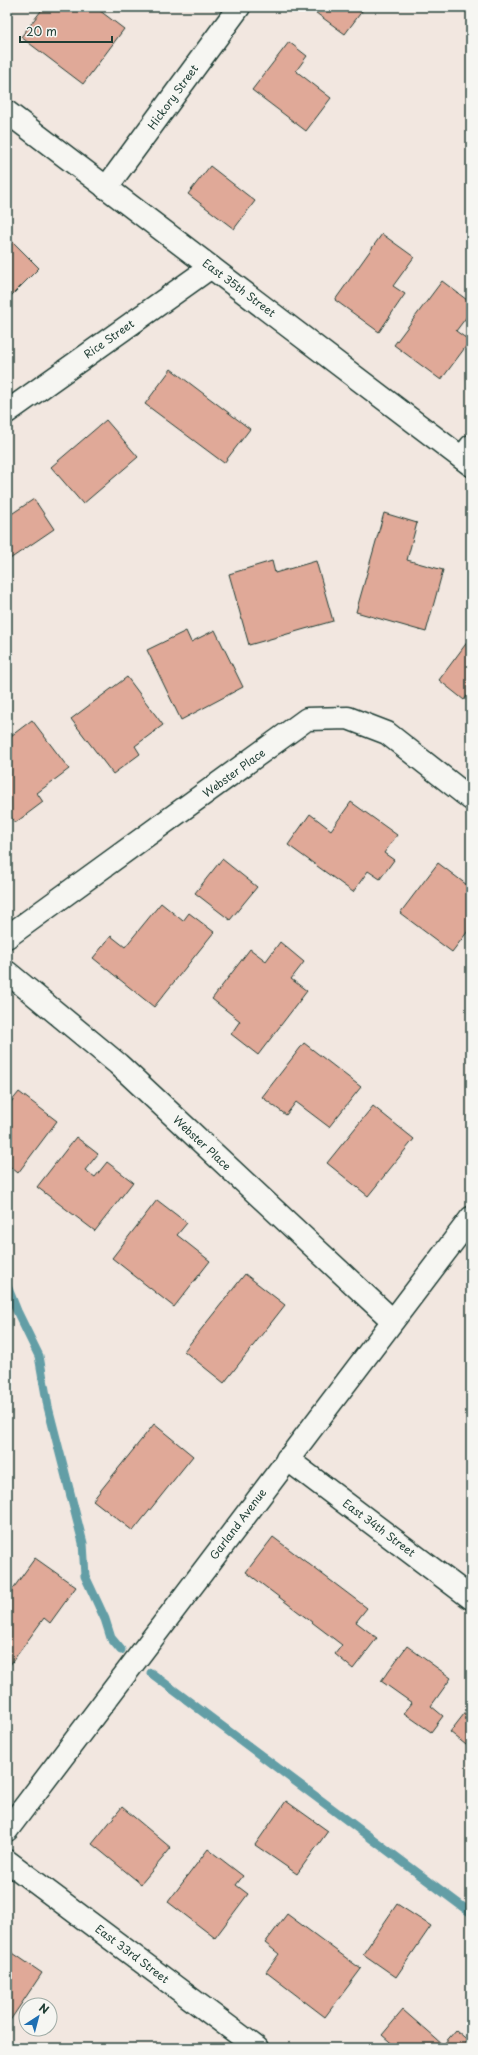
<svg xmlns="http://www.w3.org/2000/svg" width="478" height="2055" viewBox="0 0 478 2055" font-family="'Playpen Sans',sans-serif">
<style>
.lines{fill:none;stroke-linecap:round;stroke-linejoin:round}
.stream{stroke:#649ea6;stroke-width:9}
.building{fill:#e0a998;stroke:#1f3d34}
.minor-casing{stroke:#1f3d34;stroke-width:25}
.tertiary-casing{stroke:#1f3d34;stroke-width:25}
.minor{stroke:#f6f6f2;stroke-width:22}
.tertiary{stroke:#f6f6f2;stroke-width:22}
.labels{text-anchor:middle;stroke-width:3.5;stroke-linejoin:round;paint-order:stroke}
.street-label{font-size:11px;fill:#1f3d34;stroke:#f6f6f2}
</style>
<rect width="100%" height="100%" fill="#f2e7e0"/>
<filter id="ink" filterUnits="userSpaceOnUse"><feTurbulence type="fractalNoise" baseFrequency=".025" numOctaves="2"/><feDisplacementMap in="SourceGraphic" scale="8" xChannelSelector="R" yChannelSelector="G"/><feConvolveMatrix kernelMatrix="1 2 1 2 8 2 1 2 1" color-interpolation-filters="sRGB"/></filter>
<g filter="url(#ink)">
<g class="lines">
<g class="stream">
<path d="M7,1286L17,1311L39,1356L48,1407L83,1543L85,1576L105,1619L111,1638L121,1650"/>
<path d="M151,1673L471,1913"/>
</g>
</g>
<g class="building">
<path d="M44,7H95L124,29L83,84L21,37Z"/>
<path d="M314,7H365L345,34L312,10Z"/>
<path d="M289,42L307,56L296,71L331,98L306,131L252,90Z"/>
<path d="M210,166L255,201L234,229L188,194Z"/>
<path d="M382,234L414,257L393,286L405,294L379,332L335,300Z"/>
<path d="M7,236L39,268L7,300Z"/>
<path d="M442,281L471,303V311L456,331L470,341L441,380L394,345Z"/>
<path d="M171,369L250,429L224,463L145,404Z"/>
<path d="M106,420L138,457L83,504L51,467Z"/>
<path d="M34,499L54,529L7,561V517Z"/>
<path d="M384,513L417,523L407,560L443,570L426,632L356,612Z"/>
<path d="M272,561L275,573L316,561L333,621L249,645L229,574Z"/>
<path d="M215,630L243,687L181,720L147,650L186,631L191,642Z"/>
<path d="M471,637V691L464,700L439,680Z"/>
<path d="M127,677L163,725L135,746L140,754L113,774L71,719Z"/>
<path d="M32,720L69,769L37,793L43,802L15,823L7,811V739Z"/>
<path d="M351,802L397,835L384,853L394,860L380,879L368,871L353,892L288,845L310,814L331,830Z"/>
<path d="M222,859L257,887L230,920L195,893Z"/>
<path d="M438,863L471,888V927L452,952L400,913Z"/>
<path d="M161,903L183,921L189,913L214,932L154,1007L93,958L111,936L125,947Z"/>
<path d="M280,942L304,962L291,979L307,991L258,1055L231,1034L240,1021L212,999L250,949L266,961Z"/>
<path d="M304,1043L361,1087L329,1127L296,1102L286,1115L262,1097Z"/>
<path d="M19,1092L57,1121L18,1173L7,1164V1107Z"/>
<path d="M373,1106L414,1139L368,1196L327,1163Z"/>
<path d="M76,1137L98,1154L85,1170L95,1177L107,1162L133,1182L95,1231L37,1187Z"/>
<path d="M157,1200L187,1223L177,1235L210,1261L174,1307L112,1258Z"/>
<path d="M245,1274L285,1305L224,1383L184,1351Z"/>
<path d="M154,1424L193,1456L133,1531L93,1500Z"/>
<path d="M273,1537L367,1608L356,1622L377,1638L353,1669L335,1654L342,1645L246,1572Z"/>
<path d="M35,1558L76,1587L50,1623L44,1618L7,1669V1597Z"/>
<path d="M407,1646L451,1678L431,1706L443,1716L431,1732L404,1713L412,1703L381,1681Z"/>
<path d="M471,1705V1749L450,1732Z"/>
<path d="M286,1801L328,1831L297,1874L255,1845Z"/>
<path d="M122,1807L171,1848L141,1884L92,1844Z"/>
<path d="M208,1849L243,1876L236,1885L248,1894L215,1938L168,1902Z"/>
<path d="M397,1904L431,1926L396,1977L363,1954Z"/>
<path d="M287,1914L361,1969L325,2017L266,1972L279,1954L265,1943Z"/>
<path d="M7,1949L42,1973L7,2025Z"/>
<path d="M403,2010L443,2045L456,2030L471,2043V2048H397L382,2035Z"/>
</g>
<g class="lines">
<defs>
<g id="minor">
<path d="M106,188L239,7"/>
<path d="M7,412L211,267"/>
<path d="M462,458L471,446"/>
<path d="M7,937L307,719L348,718L387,733L471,799"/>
<path d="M7,972L118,1064L392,1320"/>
<path d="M287,1459L471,1598"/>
<path d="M7,1830L471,1218"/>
<path d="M7,1861L257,2048"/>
</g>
<path id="tertiary" d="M7,112L471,465"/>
</defs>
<use href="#minor" class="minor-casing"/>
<use href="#tertiary" class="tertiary-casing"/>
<use href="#minor" class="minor"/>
<use href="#tertiary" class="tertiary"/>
</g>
</g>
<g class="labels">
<g class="street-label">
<text transform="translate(173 97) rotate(-54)" y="4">Hickory Street</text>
<text transform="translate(239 288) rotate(37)" y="4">East 35th Street</text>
<text transform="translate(109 339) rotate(-35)" y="4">Rice Street</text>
<text transform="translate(234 773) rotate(-36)" y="4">Webster Place</text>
<text transform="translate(202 1143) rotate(43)" y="4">Webster Place</text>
<text transform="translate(238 1524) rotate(-53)" y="4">Garland Avenue</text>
<text transform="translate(379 1528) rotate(37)" y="4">East 34th Street</text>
<text transform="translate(132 1954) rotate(37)" y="4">East 33rd Street</text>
</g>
</g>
<rect width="478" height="2055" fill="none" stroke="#f6f6f2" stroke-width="24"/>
<rect x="12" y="12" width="454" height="2031" fill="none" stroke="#1f3d34" stroke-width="1.5" filter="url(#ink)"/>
<g transform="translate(38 2017) rotate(36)"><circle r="19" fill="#f6f6f2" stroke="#a0aca6"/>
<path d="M0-3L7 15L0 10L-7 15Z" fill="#1f6fb2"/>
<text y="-6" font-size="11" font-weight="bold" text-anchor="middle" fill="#1f3d34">N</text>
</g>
<path d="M20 36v6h92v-6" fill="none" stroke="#1f3d34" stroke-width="2"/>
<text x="26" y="36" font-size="12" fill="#1f3d34" stroke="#f6f6f2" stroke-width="3" paint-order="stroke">20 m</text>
</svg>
